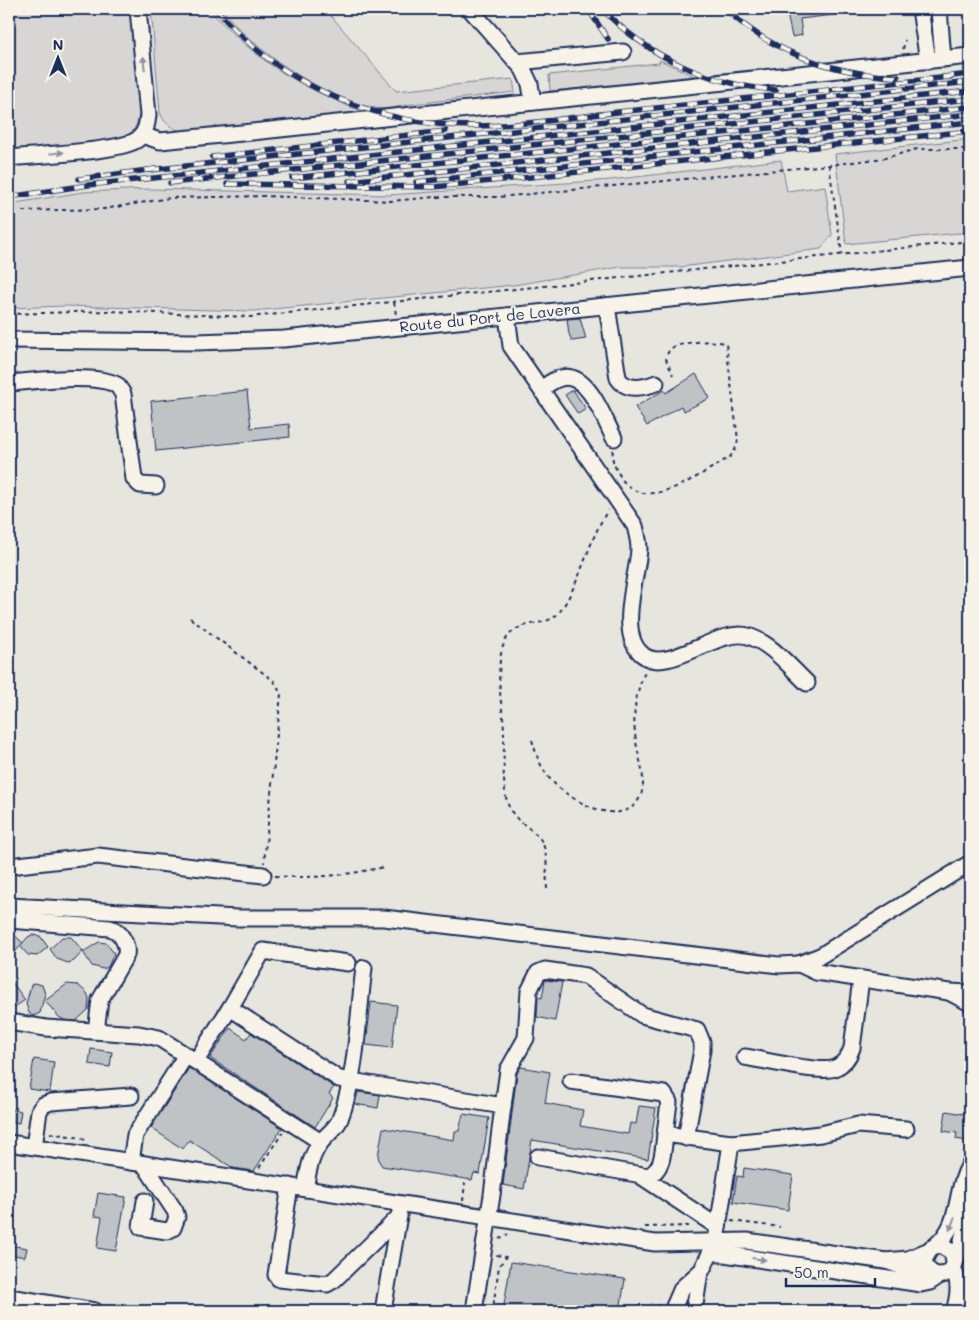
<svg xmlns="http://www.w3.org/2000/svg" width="979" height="1320" viewBox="0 0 979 1320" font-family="Mali,sans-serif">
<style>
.built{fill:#e6e5de}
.green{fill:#d7d6d4;stroke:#798299}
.building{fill:#c0c3c5;stroke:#1b2f5e}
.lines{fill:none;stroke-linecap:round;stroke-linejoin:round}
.minor-casing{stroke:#1b2f5e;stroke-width:19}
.path{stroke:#1b2f5e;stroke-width:2;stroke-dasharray:4 4;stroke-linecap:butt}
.minor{stroke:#f7f3e8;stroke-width:15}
.rail-casing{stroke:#1b2f5e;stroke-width:5.5}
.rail{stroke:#f7f3e8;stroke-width:4;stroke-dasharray:11;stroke-linecap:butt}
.oneway{fill:#8991a3}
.labels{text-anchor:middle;stroke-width:4;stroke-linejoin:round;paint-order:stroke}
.street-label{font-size:15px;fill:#1b2f5e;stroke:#f7f3e8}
</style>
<rect width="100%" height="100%" fill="#f7f3e8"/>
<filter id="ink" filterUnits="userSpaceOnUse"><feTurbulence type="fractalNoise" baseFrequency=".02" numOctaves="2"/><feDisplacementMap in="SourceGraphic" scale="10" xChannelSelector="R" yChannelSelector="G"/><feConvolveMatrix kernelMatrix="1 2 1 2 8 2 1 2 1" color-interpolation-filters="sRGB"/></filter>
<g filter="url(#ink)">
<rect class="built" x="9" y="9" width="961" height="1302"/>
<g class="green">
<path d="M9,9H130C133,36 147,101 136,125C133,133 126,136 119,140L9,152Z"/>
<path d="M151,9H209C260,65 299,86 368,114L187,132C174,130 164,125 160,112Z"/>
<path d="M222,9H325L396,91L513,79L515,92C481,96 447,100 413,104C402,106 387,110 375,108C326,100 251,49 222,9Z"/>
<path d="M660,60L698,78L550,91L549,75L659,63Z"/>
<path d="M970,139V232L846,244L835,154Z"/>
<path d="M781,160L787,191L825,186L832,235L821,249L681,267H621L514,285L253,311L65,306L9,308V204L83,192L150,189L388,195L610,180Z"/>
</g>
<g class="building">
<path d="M786,9H832L833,15L800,19L802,35L792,37Z"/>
<path d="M580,318L586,339L572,341L569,334L567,319Z"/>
<path d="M696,374L710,398L684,411L681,406L647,426L635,407L664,390L666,393Z"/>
<path d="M573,390L586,409L578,414L565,395Z"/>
<path d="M247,391L251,428L289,424L290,437L156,451L151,401Z"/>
<path d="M9,930L23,943L9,959Z"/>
<path d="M32,935L40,936L48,947L37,956L28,955L20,946L28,937Z"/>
<path d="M62,937H71L83,951L74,961L68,963L57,959L50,949Z"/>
<path d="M99,942L106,943L114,953L108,967L103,969L92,966L83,952Z"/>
<path d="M9,978L25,1000L9,1011Z"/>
<path d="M545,980L562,982L555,1021L537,1017L538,997L542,998Z"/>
<path d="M34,983L42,985L45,994L40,1013L33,1016L29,1013L26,1004L31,985Z"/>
<path d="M67,984L78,985L87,993L89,998L88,1010L76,1021L64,1020L59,1017L45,1001Z"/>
<path d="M371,1002L397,1005L392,1048L366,1045Z"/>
<path d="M230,1028L246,1039L251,1033L334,1087L329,1094L333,1098L315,1127L210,1058Z"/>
<path d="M91,1049L112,1052L110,1067L89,1064Z"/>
<path d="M34,1059L54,1062L50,1092L29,1089Z"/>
<path d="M521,1067L550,1072L545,1103L583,1110L580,1126L628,1134L630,1123L636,1124L639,1106L656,1108L648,1159L532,1140L524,1189L503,1185L517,1073Z"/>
<path d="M189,1068L282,1128L254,1171L233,1168L189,1140L183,1149L151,1128Z"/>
<path d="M358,1092L380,1095L378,1108L355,1104Z"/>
<path d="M9,1109L21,1111L19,1123L9,1121Z"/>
<path d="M946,1111L970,1115L967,1141L956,1139L957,1133L943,1131Z"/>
<path d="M463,1114L489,1118L480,1174L474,1173L472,1180L382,1166L380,1163L378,1156L383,1128L454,1140L455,1131H459Z"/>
<path d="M744,1168L793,1175L788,1210L733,1202L737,1176L743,1177Z"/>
<path d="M98,1193L126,1197L116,1251L97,1248L102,1217L94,1216Z"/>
<path d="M9,1245L27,1248L25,1257L9,1254Z"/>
<path d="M511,1262L625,1279L620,1311H503Z"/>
</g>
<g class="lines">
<defs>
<g id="minor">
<path d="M470,9L523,69L530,84L533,102"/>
<path d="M920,9L928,61"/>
<path d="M939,9L943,59"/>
<path d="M517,62L623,52"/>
<path d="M142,135L160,141L252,132L970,56"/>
<path d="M9,158C33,155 123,152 138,139C146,133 147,124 148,115L138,9"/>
<path d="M607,306L618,378C626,391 643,388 656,383"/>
<path d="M507,316L511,346L635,526C637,534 639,541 639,549C638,575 616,635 643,655C668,675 718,627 748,636C771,643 790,667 807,683"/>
<path d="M9,340L197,342L284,339L970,268"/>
<path d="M9,383C36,381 94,373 117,385L123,394L134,479L140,485L156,486"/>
<path d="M541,389C547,385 554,379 561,378C588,371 604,419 614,438"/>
<path d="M9,866L98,856L263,875"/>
<path d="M9,906L238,918H384L779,965L799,964L816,972L949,992"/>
<path d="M9,920L110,928C121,931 128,945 126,955L100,1000L96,1031"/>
<path d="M348,963L263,951L230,1008L339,1079L503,1106L492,1195L474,1311"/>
<path d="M799,964L820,956L970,863"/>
<path d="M970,993L949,992L970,1003"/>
<path d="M9,1022L46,1028L139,1034L159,1038L321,1142"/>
<path d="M745,1057C764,1060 820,1074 835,1068C844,1064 849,1057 852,1048L861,979"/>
<path d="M196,1061L230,1008"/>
<path d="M571,1081L664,1094L669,1102L665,1134"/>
<path d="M503,1106L508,1070L526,1038L529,991L538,973L545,970L586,976L642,1015L697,1030L702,1042V1050L686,1138"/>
<path d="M9,1143L655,1243L747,1241L886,1261"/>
<path d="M34,1147L39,1111L43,1105L51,1102L131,1096"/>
<path d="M538,1157L648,1176C664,1170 663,1149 665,1134L731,1143"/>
<path d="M131,1162L135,1135L186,1055"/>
<path d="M144,1164L175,1211L177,1217L173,1228L167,1231L141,1227L145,1201"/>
<path d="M638,1174L718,1227"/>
<path d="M290,1186L276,1275L279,1279L327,1284L334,1280L399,1217"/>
<path d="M305,1189C308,1173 310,1156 321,1142C327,1134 336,1129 340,1119C357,1074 358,1016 364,968"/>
<path d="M935,1246C963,1223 953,1193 970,1164"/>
<path d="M927,1251L908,1259L886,1261L906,1268L931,1273"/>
<path d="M711,1252L921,1284L930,1282L940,1275"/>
<path d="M954,1262L952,1252L940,1245L931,1248L924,1260C926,1272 939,1281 950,1271C961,1260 967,1215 970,1199"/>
<path d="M953,1267C960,1283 959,1295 954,1311"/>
<path d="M9,1297L95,1311"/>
<path d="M383,1311L399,1215"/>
<path d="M672,1311L682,1288L702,1270L716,1241L731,1143L821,1134L858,1125L906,1129"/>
<path d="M694,1311L700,1272"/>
</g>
</defs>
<use href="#minor" class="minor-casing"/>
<g class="path">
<path d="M903,49L905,40"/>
<path d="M829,165L842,254"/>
<path d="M22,211L104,209L170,198L265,196L391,201L435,197H499L829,165L885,158L917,149H970"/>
<path d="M394,302L396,315"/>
<path d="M9,314L109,311L250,317L970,241"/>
<path d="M613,450C611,461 615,467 620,476C643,518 703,472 730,457L735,450L738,440L726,344C717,339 679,342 672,348C668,351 667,354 666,359L673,375"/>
<path d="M190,618L274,681L281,694L264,863"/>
<path d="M532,740C536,753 539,764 547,775C562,797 623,833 640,797C648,780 638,758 636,741C632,715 635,693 646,670"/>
<path d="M275,876C312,879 348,875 384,867"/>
<path d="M547,889C546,875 548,859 544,847C537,825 512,827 506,797C501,770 506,743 503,717C500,696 494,653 509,635C524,618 548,629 561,610C582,579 588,541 608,510"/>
<path d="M50,1133L82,1138L86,1141"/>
<path d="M259,1168L283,1132"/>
<path d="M463,1201L465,1183"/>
<path d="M731,1221L780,1227"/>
<path d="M645,1227L690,1226"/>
<path d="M499,1239L508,1234"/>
<path d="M650,1307L660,1305"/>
<path d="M496,1311L493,1308L499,1266L506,1257L496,1255"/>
<path d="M649,1311L651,1303"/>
</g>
<use href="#minor" class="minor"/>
<defs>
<g id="rail">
<path d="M216,9C279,85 377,126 475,126C522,126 571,117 618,112C691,104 765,96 839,89"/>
<path d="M588,9L608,39"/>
<path d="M602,9C649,57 709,85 776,90"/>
<path d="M726,9C771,53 835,74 898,77"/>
<path d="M943,77L970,74"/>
<path d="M833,89L950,77"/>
<path d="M212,157L446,131"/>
<path d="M149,170L970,82"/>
<path d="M292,178L970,107"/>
<path d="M79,179L156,169"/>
<path d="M349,181L970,114"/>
<path d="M416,182L970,122"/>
<path d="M170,183L970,99"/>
<path d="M227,184L434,187L970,131"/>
<path d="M9,197L88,185L970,91"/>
</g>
</defs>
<use href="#rail" class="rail-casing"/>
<use href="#rail" class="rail"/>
</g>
<defs><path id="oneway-solid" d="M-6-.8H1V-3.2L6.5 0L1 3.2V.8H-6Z" transform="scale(1.25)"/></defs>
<g class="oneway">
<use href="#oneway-solid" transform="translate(144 63) rotate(-96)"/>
<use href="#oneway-solid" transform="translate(57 153) rotate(-6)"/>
<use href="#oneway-solid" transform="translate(952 1224) rotate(111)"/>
<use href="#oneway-solid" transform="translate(759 1259) rotate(8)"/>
</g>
</g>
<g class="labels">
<g class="street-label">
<text transform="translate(490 318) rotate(-6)" y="5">Route du Port de Lavera</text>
</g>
</g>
<rect width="979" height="1320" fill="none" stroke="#f7f3e8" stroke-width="30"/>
<rect x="15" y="15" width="949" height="1290" fill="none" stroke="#1b2f5e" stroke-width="2" filter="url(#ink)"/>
<g transform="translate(58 58)" stroke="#f7f3e8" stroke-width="4" paint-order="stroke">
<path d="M0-4L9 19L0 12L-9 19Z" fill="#1b2f5e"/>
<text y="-8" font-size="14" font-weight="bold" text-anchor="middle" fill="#1b2f5e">N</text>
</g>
<path d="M786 1278v8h89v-8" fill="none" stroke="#1b2f5e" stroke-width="2.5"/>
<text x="794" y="1278" font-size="15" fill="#1b2f5e" stroke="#f7f3e8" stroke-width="4" paint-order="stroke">50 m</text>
</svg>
